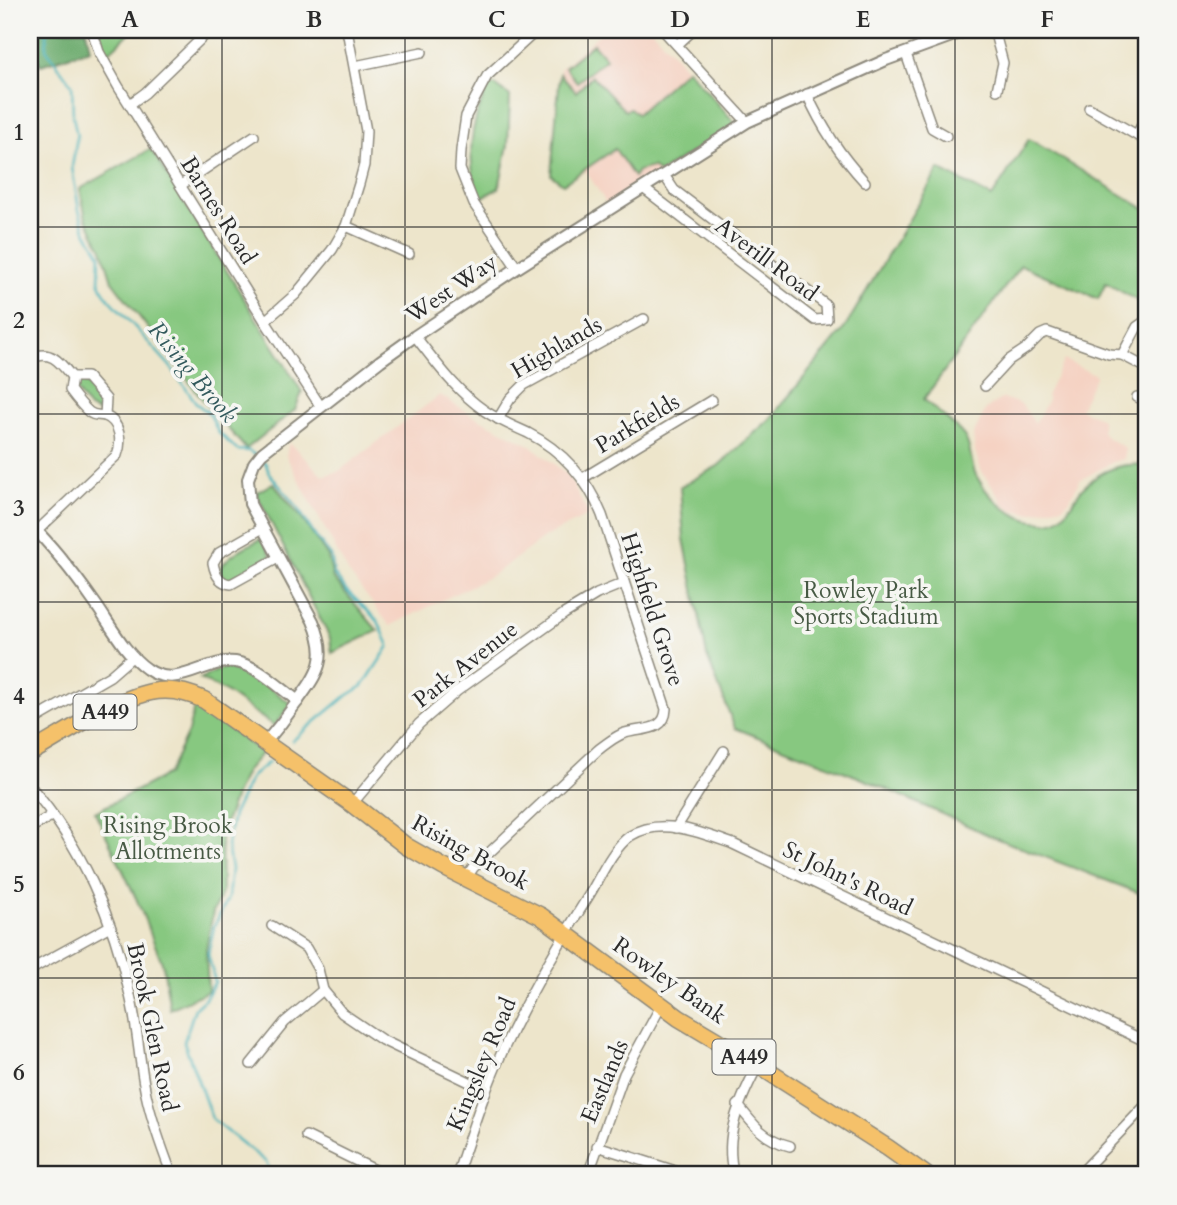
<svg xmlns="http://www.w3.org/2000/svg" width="1177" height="1205" viewBox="0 0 1177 1205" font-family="Cardo,serif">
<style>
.built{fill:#f5d2c2}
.green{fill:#87c880;stroke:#597a56;stroke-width:2}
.forest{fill:#6dac6e;stroke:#4c6c4c;stroke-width:2}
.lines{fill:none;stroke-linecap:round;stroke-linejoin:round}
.stream{stroke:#41b1b9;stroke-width:2.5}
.minor-casing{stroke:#8c887b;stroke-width:12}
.tertiary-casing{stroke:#8c887b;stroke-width:14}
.trunk-casing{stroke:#8c887b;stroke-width:19}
.minor{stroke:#fff;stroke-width:9}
.tertiary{stroke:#fff;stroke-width:10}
.trunk{stroke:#f5c16b;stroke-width:16}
.grid{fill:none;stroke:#2b2b2b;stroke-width:2;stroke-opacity:0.55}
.labels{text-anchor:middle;stroke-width:7;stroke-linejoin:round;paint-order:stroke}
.shield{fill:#f6f6f2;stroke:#686867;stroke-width:2}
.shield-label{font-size:21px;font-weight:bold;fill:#2b2b2b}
.street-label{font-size:23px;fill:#2b2b2b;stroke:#f6f6f2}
.park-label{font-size:23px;fill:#475a44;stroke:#f6f6f2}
.water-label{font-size:24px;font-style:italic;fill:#335a5d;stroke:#f6f6f2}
.neatline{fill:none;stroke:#2b2b2b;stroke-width:2.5}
.grid-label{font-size:23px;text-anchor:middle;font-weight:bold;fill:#2b2b2b}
</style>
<rect width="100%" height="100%" fill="#f6f6f2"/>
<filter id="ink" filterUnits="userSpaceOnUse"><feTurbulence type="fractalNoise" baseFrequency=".0143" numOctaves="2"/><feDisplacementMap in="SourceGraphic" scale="14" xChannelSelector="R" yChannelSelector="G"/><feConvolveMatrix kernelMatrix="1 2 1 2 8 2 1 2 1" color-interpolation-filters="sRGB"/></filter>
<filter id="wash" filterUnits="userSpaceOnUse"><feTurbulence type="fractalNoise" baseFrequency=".00686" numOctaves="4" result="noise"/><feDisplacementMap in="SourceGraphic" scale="28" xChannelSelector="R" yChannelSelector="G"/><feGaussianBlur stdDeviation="1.57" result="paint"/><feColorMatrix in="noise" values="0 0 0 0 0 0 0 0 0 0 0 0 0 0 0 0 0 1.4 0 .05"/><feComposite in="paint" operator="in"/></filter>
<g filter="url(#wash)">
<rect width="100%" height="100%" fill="#ede5cb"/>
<g class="built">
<path d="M604,30H652L736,124L608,206L586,171L563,184L551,175L560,69Z"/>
<path d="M1064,360L1096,375L1080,409L1102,419V431L1106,437L1125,448L1124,459L1113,462L1080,480L1069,501L1063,506L1029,513L1014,510L1004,504L981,470L975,451L973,435L986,409L1002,398L1021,404L1035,423L1048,400L1046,396Z"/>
<path d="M440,395L472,415L530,445L568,475L589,515L545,537L493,575L390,626L348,572L286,456L289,442L323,476L339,471Z"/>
</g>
<g class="green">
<path d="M98,30H133L107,54Z"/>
<path d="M593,44L606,59L577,82L565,67Z"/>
<path d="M687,69L736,124L659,173L652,167L638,171L634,177L615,149L563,184L551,175L560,74L576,92L592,76L625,111L630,108L637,114Z"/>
<path d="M495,85L510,96L508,145L499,188L479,199C466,157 469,127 488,87Z"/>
<path d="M1029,139L1147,210V306L1106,283L1098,299L1021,265L924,399C936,411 953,422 964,436C972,447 970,465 977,477C990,501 1018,523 1046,522C1066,522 1072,499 1084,487C1101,470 1124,461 1147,466V896L993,837L873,783L735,728L707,656L684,539L680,487L718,466L770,419L844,329L939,169L992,197Z"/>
<path d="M151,149L302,392L295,410L246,449L203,400L112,281L102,249L86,218L80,189Z"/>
<path d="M83,380L102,399V410L97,412L89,408L76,390L77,382Z"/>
<path d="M273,483L300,516L328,557L333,578L378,631L332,653L330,638L256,493Z"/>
<path d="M263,538L271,556L227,581L221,573L220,568C230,553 247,546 263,538Z"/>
<path d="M224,667C254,674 267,685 291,704L274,726L224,691L200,679Z"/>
<path d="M195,703L262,753L247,770L236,793L221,834L222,892L213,912L206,950L208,991L170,1009L163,965L136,898L95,812L168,774L188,732Z"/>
</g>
<path class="forest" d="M30,30H86L90,49L41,65L30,48Z"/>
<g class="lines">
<g class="stream">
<path d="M43,30L47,34L46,49L72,85L73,116L77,137L72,167L79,210L85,230L100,254L99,281L105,294L170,366L197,404L210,414L218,432L237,450L249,451L255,455"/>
<path d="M260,459L266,464L269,473L297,507L315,536L331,556L334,574L346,590L378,621L389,646L363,686L345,697L292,741"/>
<path d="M269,762L251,777L233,815L227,845L231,869L228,898L214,927L208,954L215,982L205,999L195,1008L184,1042L212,1119L266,1162L272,1175"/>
</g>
</g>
</g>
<g filter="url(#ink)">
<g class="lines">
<defs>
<g id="minor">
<path d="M92,30L99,52L118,86L265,321L321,407"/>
<path d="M663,30L747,122"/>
<path d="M994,30L1003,63L997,90"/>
<path d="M677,45L693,30"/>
<path d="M906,54L932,128L946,136"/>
<path d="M355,66L422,52"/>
<path d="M807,94C822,128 840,155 865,182"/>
<path d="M130,104L145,93L210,30"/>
<path d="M1089,108L1147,141"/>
<path d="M1137,135L1147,115"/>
<path d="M181,185L254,136"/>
<path d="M643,188L815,320L827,319L826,305L674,190L664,175"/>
<path d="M346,226L409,254"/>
<path d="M517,268L474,204L460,169L461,150L466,116L487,76L537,30"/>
<path d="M1147,320L1137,327L1122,355L1147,368"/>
<path d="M265,321L296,294L332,250L346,226L359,184L364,165L366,131L347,30"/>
<path d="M415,336C437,364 456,391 485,411C498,420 513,426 528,433C563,451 587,478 602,515L666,709C665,734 639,727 622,734C613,738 606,744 598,750L473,868L466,879"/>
<path d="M30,359C50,348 60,362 72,377L70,390C76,398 82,406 89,412C95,417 99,414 105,416C121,422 122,443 117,455L37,531"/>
<path d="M72,377H87L106,399L105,416"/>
<path d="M985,386L1009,360L1027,348L1040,335L1047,332L1109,354L1122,355"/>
<path d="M1137,397L1147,401"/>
<path d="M498,419L510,399L524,385L644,319"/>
<path d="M583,478L712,400"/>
<path d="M261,529L219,553L213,563C215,574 219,583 231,584L278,558"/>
<path d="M30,722L110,676L133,656"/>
<path d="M30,786C81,845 114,919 130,995C138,1028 139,1062 146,1094C152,1122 162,1149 172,1175"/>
<path d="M352,804L419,724L457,691L564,614L597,594L624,583"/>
<path d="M30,828L53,815"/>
<path d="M676,828L724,751"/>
<path d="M272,926L306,948L318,969L323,990L342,1013L382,1040L486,1090"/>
<path d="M30,970L110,926"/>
<path d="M251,1064L285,1022L323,990"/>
<path d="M738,1105C753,1125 765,1140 790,1146"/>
<path d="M306,1136L385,1175"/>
<path d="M597,1146L688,1175"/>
<path d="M457,1175C471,1133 484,1091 503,1050C528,996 559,943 591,892C601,875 613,848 630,836C661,816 702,833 733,844L1147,1042"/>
<path d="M588,1175L624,1074L661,1006"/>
<path d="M734,1175C723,1135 740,1100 758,1065"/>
<path d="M1079,1175L1147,1104"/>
</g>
<g id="tertiary">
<path d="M30,524C54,548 75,575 94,602C110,624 125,654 147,669C179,692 208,655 240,663C260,668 281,689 298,701"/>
<path d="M266,742C277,729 287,716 297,702C319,672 329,658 313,621L250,504L248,479L254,463L262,453L380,361L415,336L517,268L747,122L886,60L968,30"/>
</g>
<path id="trunk" d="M30,753C62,735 116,699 151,692C170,688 187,692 204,700L352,804L406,846L443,867L541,916L679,1018L758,1065L888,1148L926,1175"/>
</defs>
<use href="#minor" class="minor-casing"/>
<use href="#tertiary" class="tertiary-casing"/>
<use href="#trunk" class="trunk-casing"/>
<use href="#minor" class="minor"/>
<use href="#tertiary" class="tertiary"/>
<use href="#trunk" class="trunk"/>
</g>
</g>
<path class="grid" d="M222,30V1175M405,30V1175M588,30V1175M772,30V1175M955,30V1175M30,227H1147M30,414H1147M30,602H1147M30,790H1147M30,978H1147"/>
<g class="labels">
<g class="shield">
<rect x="73.5" y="694.5" width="63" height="35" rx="5"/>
<rect x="712.5" y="1039.5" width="63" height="35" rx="5"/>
</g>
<g class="shield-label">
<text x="105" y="719">A449</text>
<text x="744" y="1064">A449</text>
</g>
<g class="street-label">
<text transform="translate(219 210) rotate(58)" y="8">Barnes Road</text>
<text transform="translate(767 259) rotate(37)" y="8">Averill Road</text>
<text transform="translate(451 288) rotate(-34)" y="8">West Way</text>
<text transform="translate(556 347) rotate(-30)" y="8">Highlands</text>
<text transform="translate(637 423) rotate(-31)" y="8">Parkfields</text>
<text transform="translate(653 609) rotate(72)" y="8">Highfield Grove</text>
<text transform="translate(465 664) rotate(-38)" y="8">Park Avenue</text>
<text transform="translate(471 852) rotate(29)" y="8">Rising Brook</text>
<text transform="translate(848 878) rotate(26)" y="8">St John's Road</text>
<text transform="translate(670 980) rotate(35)" y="8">Rowley Bank</text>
<text transform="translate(153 1027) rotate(78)" y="8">Brook Glen Road</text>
<text transform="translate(481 1064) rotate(-67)" y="8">Kingsley Road</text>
<text transform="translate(604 1081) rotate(-67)" y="8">Eastlands</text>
</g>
<g class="park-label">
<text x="866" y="598">Rowley Park<tspan x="866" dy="26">Sports Stadium</tspan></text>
<text x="168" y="833">Rising Brook<tspan x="168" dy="26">Allotments</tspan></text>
</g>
<g class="water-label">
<text transform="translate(193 372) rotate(50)" y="8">Rising Brook</text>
</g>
</g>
<rect width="1177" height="1205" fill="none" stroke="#f6f6f2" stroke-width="77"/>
<rect x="38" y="38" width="1100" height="1128" class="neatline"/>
<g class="grid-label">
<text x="130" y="27">A</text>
<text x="314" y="27">B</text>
<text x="497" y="27">C</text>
<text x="680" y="27">D</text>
<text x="863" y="27">E</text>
<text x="1047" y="27">F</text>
<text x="19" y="140">1</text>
<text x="19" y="328">2</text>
<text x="19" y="516">3</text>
<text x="19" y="704">4</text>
<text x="19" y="892">5</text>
<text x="19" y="1080">6</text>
</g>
</svg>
